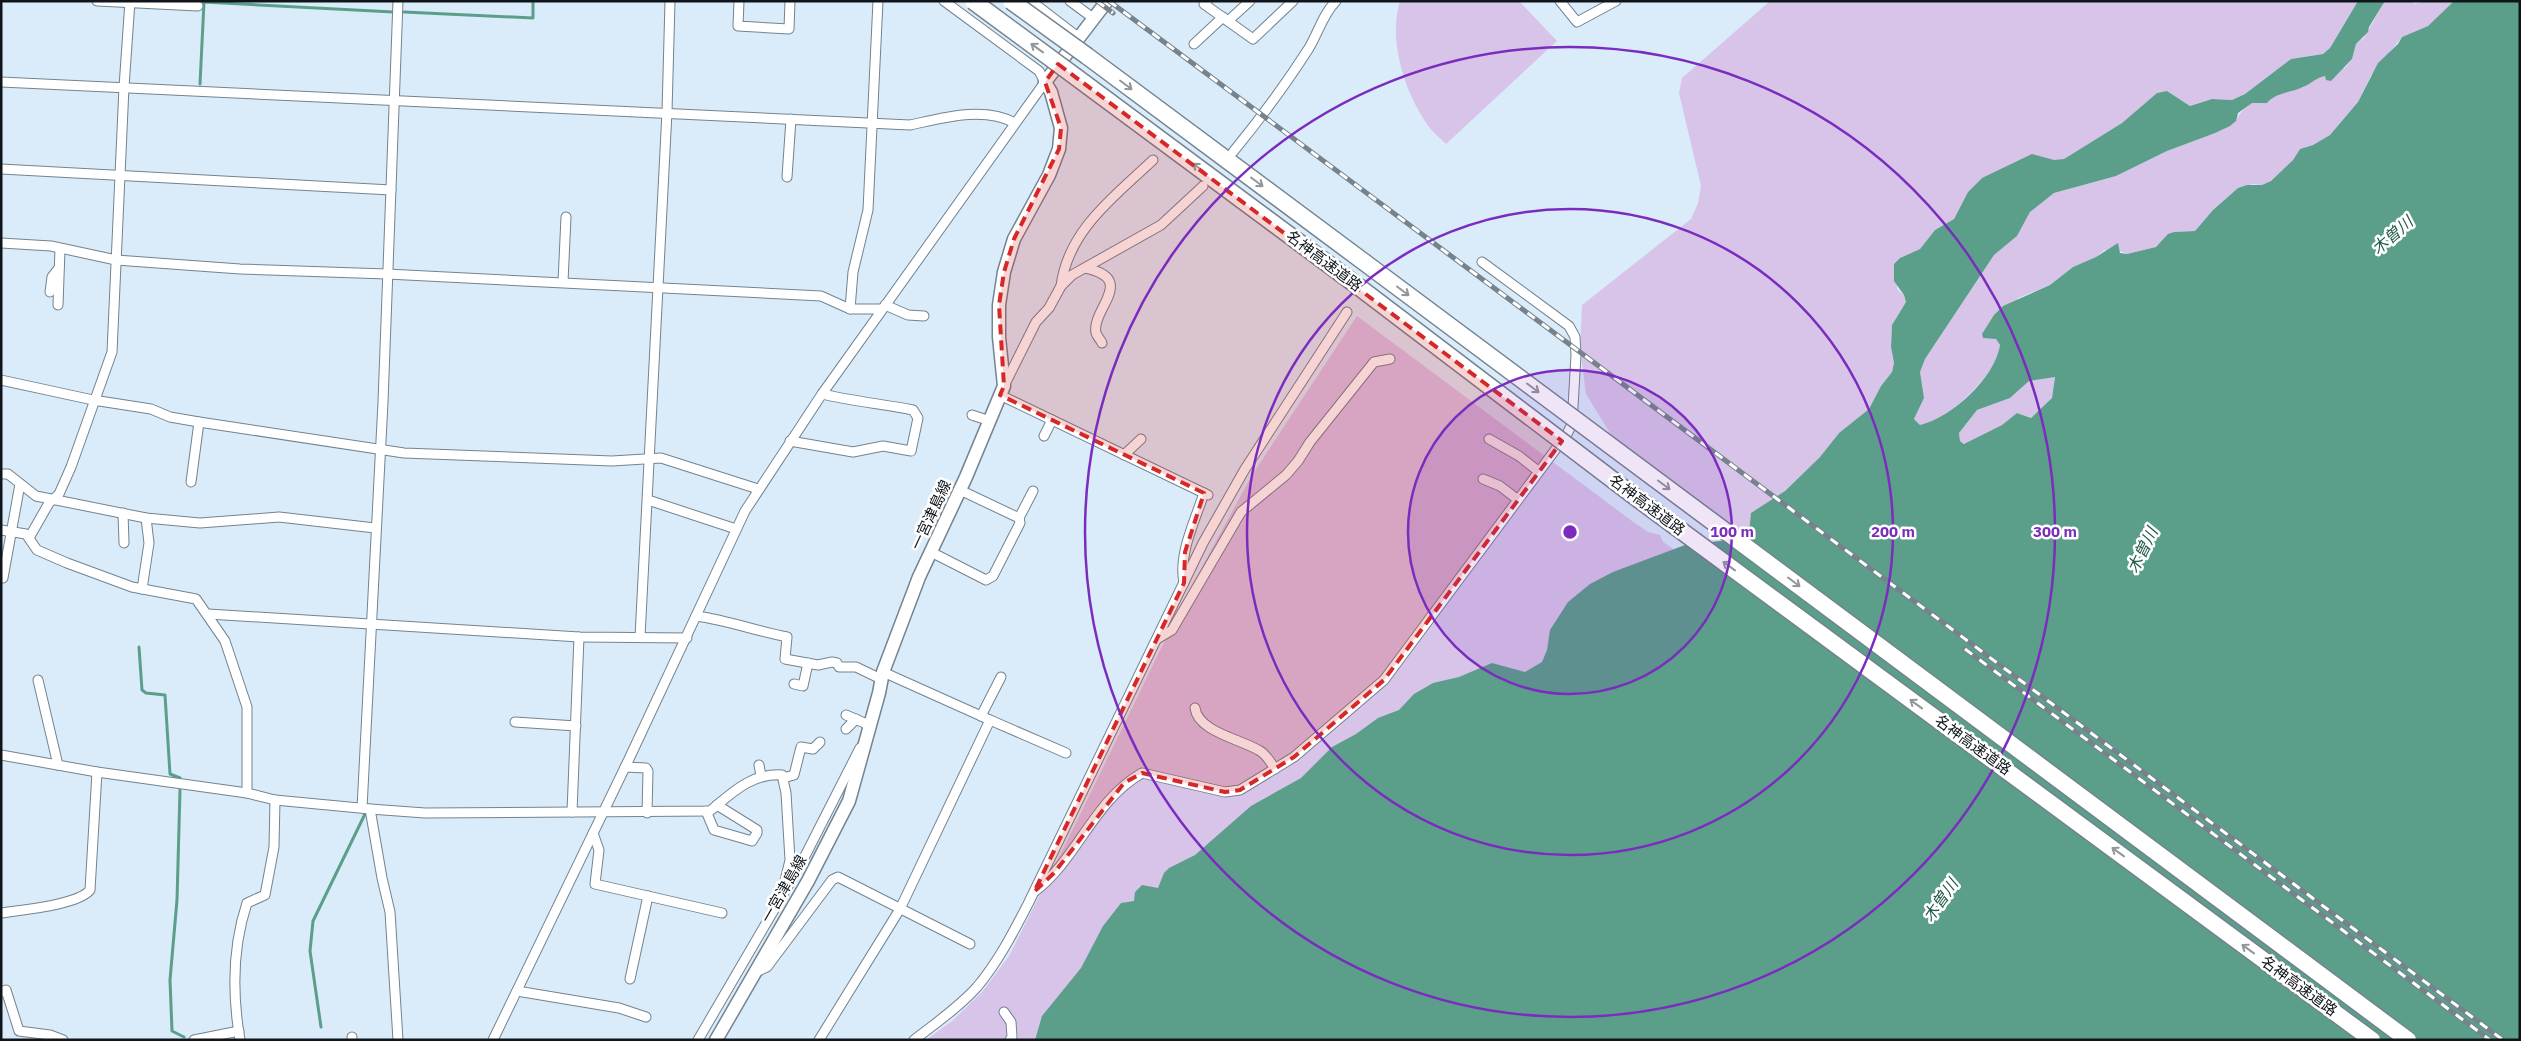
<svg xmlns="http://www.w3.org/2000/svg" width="2521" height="1041" viewBox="0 0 2521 1041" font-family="'IBM Plex Sans','Noto Sans JP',sans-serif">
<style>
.green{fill:#d8c4e9}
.water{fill:#5b9f8a;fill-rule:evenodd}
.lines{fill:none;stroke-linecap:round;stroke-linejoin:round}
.stream{stroke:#5b9f8a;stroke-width:3}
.minor-casing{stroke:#73838f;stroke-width:11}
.secondary-casing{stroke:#73838f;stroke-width:15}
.motorway-casing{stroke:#73838f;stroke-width:19}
.minor{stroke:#fff;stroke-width:9}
.secondary{stroke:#fff;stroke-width:12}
.motorway{stroke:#fff;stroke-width:16}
.rail-casing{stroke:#76838c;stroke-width:5}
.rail{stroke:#fff;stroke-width:3;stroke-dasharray:9;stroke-linecap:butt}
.motorway-bridge-casing{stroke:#73838f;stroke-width:19;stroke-linecap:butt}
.motorway-bridge{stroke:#fff;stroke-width:16}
.oneway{stroke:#939698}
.marked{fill:#d62828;fill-opacity:0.2;stroke:#d62828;stroke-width:4;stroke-dasharray:10 6;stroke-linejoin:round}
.ring{fill:none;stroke:#7b2cbf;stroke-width:2.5}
.labels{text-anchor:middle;stroke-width:5;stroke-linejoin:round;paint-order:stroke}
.street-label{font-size:15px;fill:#0f151a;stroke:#fff}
.water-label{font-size:16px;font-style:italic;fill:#235a4b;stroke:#fff}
.centre{fill:#7b2cbf;stroke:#fff;stroke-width:2.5}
.ring-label{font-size:15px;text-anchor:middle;font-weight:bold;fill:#7b2cbf;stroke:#fff;stroke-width:5;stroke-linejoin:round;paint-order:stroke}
</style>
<rect width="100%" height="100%" fill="#daecfa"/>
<g class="green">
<path d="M1400,1H1519L1557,41L1446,144C1439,137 1430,130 1425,121C1404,89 1388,39 1400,1Z"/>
<path d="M1770,1H2358L2330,48L2323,54L2291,59L2245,94L2232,100L2212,99L2190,106L2167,91L2157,93L2122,123L2064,159L1982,178L1968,192L1954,219L1935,230L1920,249L1900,258L1897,289L1904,295L1906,302L1892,325L1891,347L1894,363L1892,372L1881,386L1869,409L1839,433L1820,457L1785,491L1752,513L1749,533L1746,538L1616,443L1586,394L1580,348L1582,305L1691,219L1698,203L1701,186L1679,93L1682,78Z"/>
<path d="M2385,1H2413L2414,4L2426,1H2454L2428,26L2402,37L2371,75L2358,102L2330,135L2313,145L2300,149L2293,160L2271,181L2262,185L2253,184L2238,188L2213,210L2195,231L2174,232L2156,247L2127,254L2118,250H2104L2096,257L2073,267L2050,285L2018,298L1992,337L1999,341C2005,365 1957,409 1938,419C1932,423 1926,424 1920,425L1914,419L1924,398L1920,372L1925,359L1994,255L2017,236L2030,212L2054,193L2116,176L2167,151L2230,126C2239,118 2241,109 2252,103H2267L2271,98L2284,92L2304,87L2321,76L2345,68L2352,59L2356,44L2364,38Z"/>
<path d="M1357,316L1632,521L1648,532L1660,535L1663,542L1682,555L1561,653L1204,849L1163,882L1039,1040H926L952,1021L982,992L1009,956L1077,821L1190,589L1252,475Z"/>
<path d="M2055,376L2052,398L2031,418L2017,413L2002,425L1965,444L1960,441L1959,433L1977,410L2010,398L2029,381Z"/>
</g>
<path class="water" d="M2358,1H2385L2369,27L2368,32L2356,44L2352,59L2331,81L2326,80L2325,76C2317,77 2311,84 2303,87C2291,93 2276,92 2267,103H2252L2238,113L2236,121L2230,126L2215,133L2167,151L2116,176L2054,193L2030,212L2017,236L1994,255L1925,359L1920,372L1924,398L1914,419L1920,425C1951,418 1995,378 2000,345L1996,339L1983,338L1982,334L1994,315L2003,306L2050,285L2073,267L2096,257L2118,243L2120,253L2127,254L2156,247L2168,234L2174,232L2195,231L2213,210L2238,188L2247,185H2262L2271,181L2293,160L2300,149L2313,145L2330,135L2358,102L2378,63L2398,44L2402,37L2428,26L2454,1H2520V1040H1035L1042,1016L1081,968L1103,926L1121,903L1134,901L1135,892L1142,885L1158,888L1164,873L1169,868L1195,855L1251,806L1301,778L1332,747L1356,734L1378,718L1399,710L1414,694L1433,683L1459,677L1492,663L1525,672L1542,662L1547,650L1550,630L1568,602L1590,584L1613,572L1685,545L1746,538L1749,533L1751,513L1785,491L1820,457L1839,433L1869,409L1881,386L1892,372L1894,363L1891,347L1892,325L1906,302L1904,295L1894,281V264L1900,258L1920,249L1935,230L1954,219L1968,192L1982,178L2032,154L2054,160L2064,159L2122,123L2157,93L2167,91L2190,106L2212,99L2232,100L2245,94L2291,59L2323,54L2330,48ZM2055,377L2052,398L2031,418L2017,413L2002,425L1964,444L1960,441L1959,433L1977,410L2010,398L2029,381Z"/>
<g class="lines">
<g class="stream">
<path d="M404,12L533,18V1"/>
<path d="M200,84L204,2L393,12"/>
<path d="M139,647L142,690L146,693L165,695L170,774L180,778"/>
<path d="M180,790L177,900L170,980L172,1031L184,1037"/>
<path d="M321,1027L310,951L313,921L365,814"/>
</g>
<defs>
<g id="minor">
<path d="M97,1L198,6"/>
<path d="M739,1L738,26L789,29L790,1"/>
<path d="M1031,1L1078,37"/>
<path d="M1070,1L1093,18"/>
<path d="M1207,1L1204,4L1253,39L1293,1"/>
<path d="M1560,1L1577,22L1616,1"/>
<path d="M1228,21L1250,1"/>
<path d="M1194,44L1223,17"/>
<path d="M1,82L910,125C943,118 983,106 1015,123"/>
<path d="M1233,152C1260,119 1286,84 1309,48C1318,33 1323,14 1336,1"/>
<path d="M1,169L391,190"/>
<path d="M787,177L791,119"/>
<path d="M1,243L51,246L116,260L240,269L387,274L821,296L850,309H882"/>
<path d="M1085,268C1138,279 1091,309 1096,333C1097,336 1100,339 1102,343"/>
<path d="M563,282L566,217"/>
<path d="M1061,286C1068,230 1115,196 1153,160"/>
<path d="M50,292L52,277L59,268"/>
<path d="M58,305L60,249"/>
<path d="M885,305L908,315L924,316"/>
<path d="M850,309L853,272L868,210L878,1"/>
<path d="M1,380L93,400L151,409L170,417L199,422L404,453L612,461L661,458L758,489"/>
<path d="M1004,386L1036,322L1049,308L1061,286L1072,275L1161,225L1203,186"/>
<path d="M1000,395L1208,495"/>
<path d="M972,415L990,421"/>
<path d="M1044,436L1052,420"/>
<path d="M1489,439L1519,456L1538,471"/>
<path d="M790,441L853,452L883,446L911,451L918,418L913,410C882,404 852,401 822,394"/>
<path d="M1124,455L1141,439"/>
<path d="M1,474H8L36,496L146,518L200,523L279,517L375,528"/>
<path d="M1483,479L1500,486L1517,499"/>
<path d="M191,482L199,422"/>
<path d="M648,500L736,529"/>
<path d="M123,513L124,543"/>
<path d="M1019,518L1033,491"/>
<path d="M1,530L26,534L37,550L67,563L132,587L196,599L225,641L247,707V793"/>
<path d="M29,538L49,503L59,494L71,467L112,352L124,87L130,1"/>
<path d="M931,552L986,580L993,576L1020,523L1019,518L960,490"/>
<path d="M3,578L20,484"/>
<path d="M1184,583C1178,554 1195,521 1204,493"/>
<path d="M142,589L149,543L146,518"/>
<path d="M208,614L579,637L687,638"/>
<path d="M696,616C727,620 756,631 787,637L785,659L818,665L832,662L837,663L839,667H856L881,679"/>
<path d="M640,637L667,112L670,1"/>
<path d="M1157,639L1172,630L1241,512L1286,475L1298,461L1310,442L1374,362L1390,359"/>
<path d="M38,680L58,765"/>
<path d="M794,684L803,686L808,663"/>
<path d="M1195,708C1198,732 1241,739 1260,751C1266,754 1271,763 1275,769"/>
<path d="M846,715L869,725"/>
<path d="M981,716L1001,677"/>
<path d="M990,720L1066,753"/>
<path d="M515,722L576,726"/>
<path d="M846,729L856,719"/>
<path d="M1,755L97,772L247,793L275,800L370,809L425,813L710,811C732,793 751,773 782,775L786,793L790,860L784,885L786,888"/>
<path d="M759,765L761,776"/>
<path d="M625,767L646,768L648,771L647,813"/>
<path d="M783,778L794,775L801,747L813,749L820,742"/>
<path d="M362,808L383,402L398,1"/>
<path d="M370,809L382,878L390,912L398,1040"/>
<path d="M706,811L714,830L752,841L757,833V830L717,805"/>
<path d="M572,812L579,637"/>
<path d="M593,833L599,850L595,884L722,913"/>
<path d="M1034,892C1077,860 1093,801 1142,773L1225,792L1240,790L1294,757L1384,680L1567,434L1572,424L1576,355L1575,337L1569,326L1482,262"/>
<path d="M1,913C21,910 78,905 90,890L97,772"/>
<path d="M754,973L767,967L832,880L838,877L970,944"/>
<path d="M630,979L648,896"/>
<path d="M517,991L619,1008L646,1017"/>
<path d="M1,992L6,990L19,1031L50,1035L63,1040"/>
<path d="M1004,1012L1011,1022L1012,1037L1010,1040"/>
<path d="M352,1037V1040"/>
<path d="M194,1040L239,1031"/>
<path d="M240,1040C232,993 232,948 247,903L265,895L274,847L275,800"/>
<path d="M493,1040L629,759L745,511L822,394L1045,82L1039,71L944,1"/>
<path d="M698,1040L803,860L860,748"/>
<path d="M819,1040L900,909L990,720L883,672"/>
<path d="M914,1040C936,1023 959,1007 977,987C998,962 1013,933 1028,904L1203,543L1245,469L1347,312"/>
</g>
<path id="secondary" d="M716,1040L808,881L849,801L879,693L883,672L919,577L966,477L1004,386L999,337V305L1004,272L1014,239L1049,175L1059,149L1061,128L1051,92L1045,82L1107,1"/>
<g id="motorway">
<path d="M1087,56L1364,262"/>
<path d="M1076,77L1351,281"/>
</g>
</defs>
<use href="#minor" class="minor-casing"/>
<use href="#secondary" class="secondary-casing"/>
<use href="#motorway" class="motorway-casing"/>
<use href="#minor" class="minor"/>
<use href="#secondary" class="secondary"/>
<use href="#motorway" class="motorway"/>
<defs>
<g id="rail">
<path d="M1097,1L1113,13"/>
<path d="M1109,1L2503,1040"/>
<path d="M1965,649L2490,1040"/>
</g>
</defs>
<use href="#rail" class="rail-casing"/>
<use href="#rail" class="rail"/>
<defs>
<g id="motorway-bridge">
<path d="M973,1L1076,77"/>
<path d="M1011,1L1087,56"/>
<path d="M1364,262L2408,1040"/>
<path d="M1351,281L1634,496L2372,1040"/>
</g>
</defs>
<use href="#motorway-bridge" class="motorway-bridge-casing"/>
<use href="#motorway-bridge" class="motorway-bridge"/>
</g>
<defs><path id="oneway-shaft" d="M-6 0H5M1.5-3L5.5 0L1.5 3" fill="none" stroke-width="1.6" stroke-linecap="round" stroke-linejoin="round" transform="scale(1.25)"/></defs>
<g class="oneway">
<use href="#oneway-shaft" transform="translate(1037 48) rotate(-144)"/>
<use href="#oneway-shaft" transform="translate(1126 85) rotate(37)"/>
<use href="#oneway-shaft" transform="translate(1199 168) rotate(-143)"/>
<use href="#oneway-shaft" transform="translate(1257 182) rotate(37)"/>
<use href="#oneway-shaft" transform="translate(1403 291) rotate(37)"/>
<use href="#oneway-shaft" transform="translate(1533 388) rotate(37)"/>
<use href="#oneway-shaft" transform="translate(1664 485) rotate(37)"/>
<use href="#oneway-shaft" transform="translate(1729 566) rotate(-144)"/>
<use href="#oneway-shaft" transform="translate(1794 582) rotate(37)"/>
<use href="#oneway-shaft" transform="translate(1916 704) rotate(-144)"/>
<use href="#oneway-shaft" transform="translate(2118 852) rotate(-144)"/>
<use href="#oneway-shaft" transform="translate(2248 949) rotate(-144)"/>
</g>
<path class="marked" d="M1058,64L1562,441L1384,680L1294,757L1240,790L1225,792L1142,773L1124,783L1054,873L1034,892L1184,583L1185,552L1204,493L1000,395L1004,386L999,305L1004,272L1014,239L1059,149L1061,128L1045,82Z"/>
<circle cx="1570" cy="532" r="162" fill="#7b2cbf" fill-opacity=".12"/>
<g class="ring">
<circle cx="1570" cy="532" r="162"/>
<circle cx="1570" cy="532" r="323"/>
<circle cx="1570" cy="532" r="485"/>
</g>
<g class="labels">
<g class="street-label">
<text transform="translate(1324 261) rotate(37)" y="5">名神高速道路</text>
<text transform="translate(1647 505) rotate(37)" y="5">名神高速道路</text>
<text transform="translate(931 515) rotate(-65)" y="5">一宮津島線</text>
<text transform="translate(1973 745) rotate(36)" y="5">名神高速道路</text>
<text transform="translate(784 889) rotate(-60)" y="5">一宮津島線</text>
<text transform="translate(2299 986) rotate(36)" y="5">名神高速道路</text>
</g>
<g class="water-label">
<text transform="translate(2392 235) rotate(-41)" y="6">木曽川</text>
<text transform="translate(2142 550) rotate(-64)" y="6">木曽川</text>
<text transform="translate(1940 900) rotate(-55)" y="6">木曽川</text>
</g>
</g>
<circle cx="1570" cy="532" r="8" class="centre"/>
<g class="ring-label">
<text x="1732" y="537">100 m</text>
<text x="1893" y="537">200 m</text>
<text x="2055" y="537">300 m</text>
</g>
<rect width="2521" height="1041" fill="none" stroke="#0f151a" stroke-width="5"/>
</svg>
